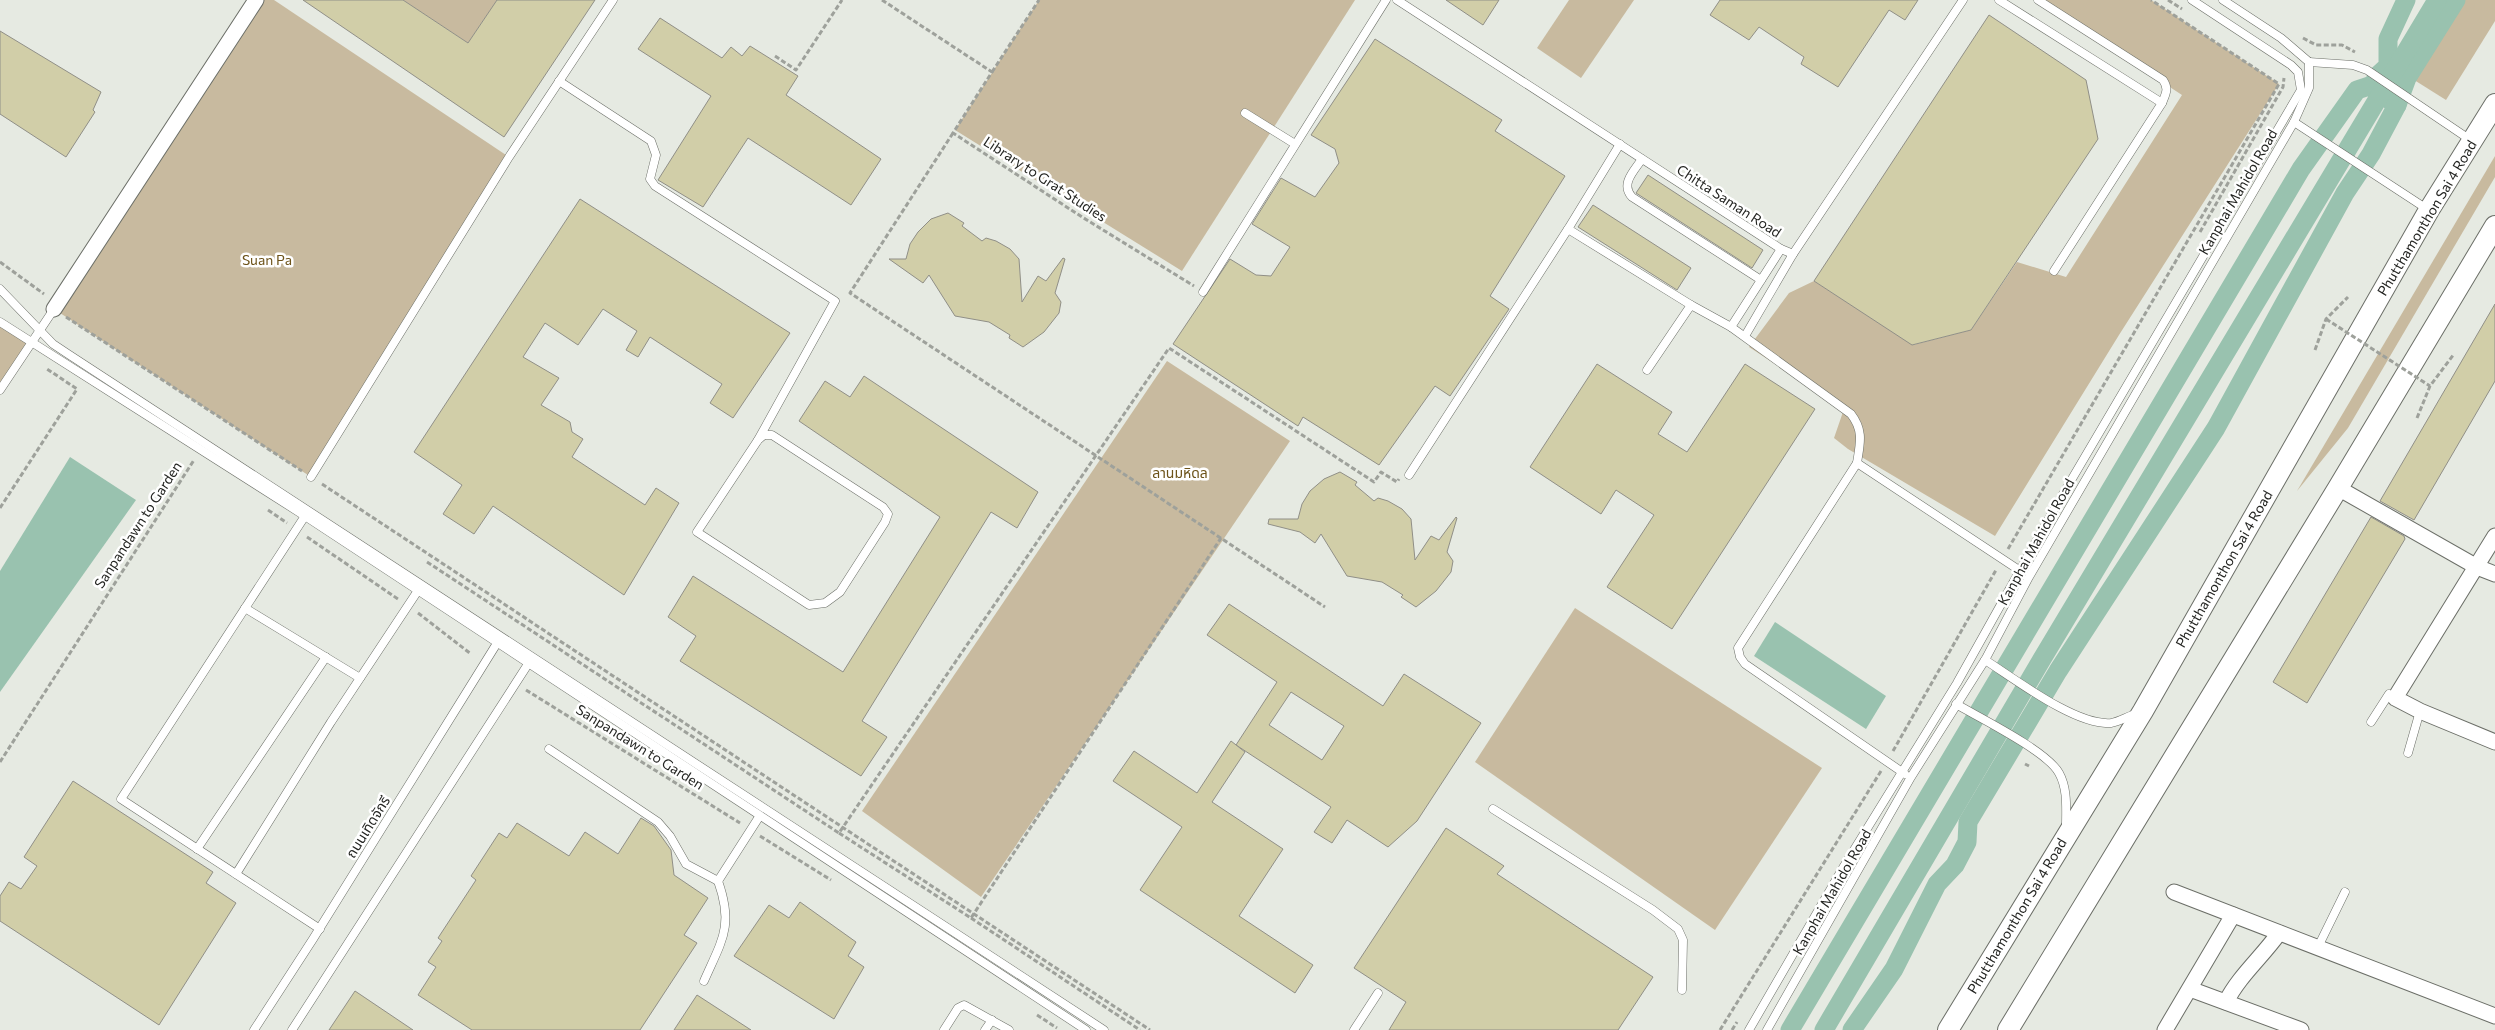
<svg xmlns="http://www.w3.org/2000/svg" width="2495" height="1030" viewBox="0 0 2495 1030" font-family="Commissioner,'Noto Sans Thai',sans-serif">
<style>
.green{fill:#c8ba9f}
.water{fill:#99c2af}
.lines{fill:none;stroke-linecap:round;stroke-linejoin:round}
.canal{stroke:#99c2af;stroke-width:19}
.building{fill:#d1cea8;stroke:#908f87;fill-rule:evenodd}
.lane-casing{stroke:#6c6f68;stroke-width:9}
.street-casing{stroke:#6c6f68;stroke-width:17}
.secondary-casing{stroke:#6c6f68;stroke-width:22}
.path{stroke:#9ea19b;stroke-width:3;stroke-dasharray:5 2.5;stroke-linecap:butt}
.lane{stroke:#fff;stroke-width:8}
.street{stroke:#fff;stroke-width:15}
.secondary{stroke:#fff;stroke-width:20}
.path-bridge{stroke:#9ea19b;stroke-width:3;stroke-dasharray:5 2.5;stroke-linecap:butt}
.labels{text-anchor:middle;stroke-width:5;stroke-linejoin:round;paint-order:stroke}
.street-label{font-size:14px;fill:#242522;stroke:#fff}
.park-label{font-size:14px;fill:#6d5319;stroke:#fff}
</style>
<rect width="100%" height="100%" fill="#e6eae2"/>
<g class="green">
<path d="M256,0H274L509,157L311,477L60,313Z"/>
<path d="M403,0H497L468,43Z"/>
<path d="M1039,0H1355L1182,271L955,130Z"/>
<path d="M1569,0H1634L1581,78L1537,48Z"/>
<path d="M2037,0H2151L2279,84L2119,335L1995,536L1848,449L1834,438L1844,409L1749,347L1789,293L1814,281L1913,345L1971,330L2017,262L2066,277L2182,95Z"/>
<path d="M2459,0H2495V21L2446,100L2411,78Z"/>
<path d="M2495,156V177L2348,428L2297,491Z"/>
<path d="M0,322L32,342L0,390Z"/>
<path d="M1167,361L1290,441L981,897L862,811Z"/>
<path d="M1575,608L1822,768L1715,930L1475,762Z"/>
</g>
<g class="water">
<path d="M70,457L136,500L0,692V571Z"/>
<path d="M1775,622L1886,696L1866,729L1754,656Z"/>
</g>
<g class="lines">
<g class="canal">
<path d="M2376,77L2388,66V39L2406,0"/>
<path d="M2390,100L2397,105L2407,78L2456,0"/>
<path d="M1790,1030L2301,169L2357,90L2369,86L2397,105L2371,154L2345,193L2216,428L2058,671L1968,822L1967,842L1955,865L1937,884L1894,969L1852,1030"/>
<path d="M1824,1030L2042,659L2437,0"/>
</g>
</g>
<g class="building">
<path d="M303,0H403L468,43L497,0H595L504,137Z"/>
<path d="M1446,0H1499L1483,25Z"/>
<path d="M1720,0H1918L1905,20L1889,10L1838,87L1801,64L1804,57L1759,27L1749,40L1710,15Z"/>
<path d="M1989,15L2086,80L2098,139L1971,330L1912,345L1814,281Z"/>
<path d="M660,18L722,58L731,47L742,56L750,46L798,76L786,95L881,159L851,205L748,138L703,207L658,180L711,96L638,49Z"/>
<path d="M0,31L101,92L93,110L95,112L66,157L0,114Z"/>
<path d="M1375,39L1502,120L1495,131L1565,176L1490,296L1509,309L1450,396L1435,386L1379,465L1303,417L1298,426L1173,344L1230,259L1256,275L1271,276L1290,247L1252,224L1281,178L1315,197L1339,163L1335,149L1311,135Z"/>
<path d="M1648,175L1763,250L1752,268L1636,193Z"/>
<path d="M580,199L790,333L733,418L710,403L722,384L650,337L638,357L626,350L637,331L603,309L578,345L545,323L523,357L559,378L541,405L570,422L572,432L583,439L572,457L645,505L656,488L679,503L624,595L493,506L474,534L443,514L462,485L414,452Z"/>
<path d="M1593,205L1691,268L1677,290L1578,227Z"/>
<path d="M948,213L964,223L962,226L982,241L986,238L996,241L1010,249L1019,259L1022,302L1038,276L1046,281L1063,258L1065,259L1055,293L1061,302L1059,313L1044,332L1023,347L1009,338L1010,335L989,322L955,316L929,275L923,283L889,259H906L910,244L918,232L931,219Z"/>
<path d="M2495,304V381L2414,520L2380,501Z"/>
<path d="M1597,364L1672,412L1658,434L1687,452L1745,364L1815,409L1672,629L1607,587L1654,515L1616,490L1601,514L1530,467Z"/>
<path d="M864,376L1038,492L1017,528L991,512L862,721L887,737L861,776L680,661L696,636L668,617L693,576L843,672L940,517L799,421L825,381L850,397Z"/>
<path d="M1340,472L1357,482L1355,485L1374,501L1378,498L1388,501L1402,509L1411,519L1415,560L1431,536L1439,540L1456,517L1457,518L1447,552L1453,561L1451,572L1436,591L1416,607L1401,597L1403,595L1382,582L1347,576L1321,534L1315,543L1300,532L1268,524L1269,519H1298L1302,504L1310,491L1324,479Z"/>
<path d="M2371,517L2404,536L2405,539L2307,703L2273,682Z"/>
<path d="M1229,604L1383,706L1404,674L1481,723L1417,821L1388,847L1347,820L1332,843L1314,832L1331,807L1236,745L1277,682L1207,635ZM1291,692L1344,726L1322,760L1269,725Z"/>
<path d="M1231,741L1245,752L1212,802L1283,849L1239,916L1313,965L1295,993L1140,890L1182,827L1113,781L1134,751L1197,793Z"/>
<path d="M73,781L213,872L206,883L236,903L159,1025L0,921V896L9,882L21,889L37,866L24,857Z"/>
<path d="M641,818L654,826L671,850L674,875L708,898L684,935L697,943L640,1030H472L418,995L436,967L428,962L442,941L438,938L476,880L471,876L499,833L507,838L517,823L569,856L585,832L618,854Z"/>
<path d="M1446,828L1504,866L1497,874L1653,977L1618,1030H1389L1406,1002L1354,968Z"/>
<path d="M800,902L856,942L848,956L864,967L834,1019L734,956L769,905L789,918Z"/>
<path d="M355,991L413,1030H329Z"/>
<path d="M697,995L751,1030H674Z"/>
</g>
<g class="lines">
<defs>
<g id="lane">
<path d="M1397,0L1781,249L1793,254"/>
<path d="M1999,0L2162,103"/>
<path d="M2038,0L2163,80C2169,89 2166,93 2162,103L2054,271"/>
<path d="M2223,0L2281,38L2309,62"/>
<path d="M2309,62L2353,65L2367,70L2472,141"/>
<path d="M559,81L651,141L656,155L650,179L655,186L835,301L758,440"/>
<path d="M1245,113L1295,144"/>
<path d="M2294,122L2427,209"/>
<path d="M1642,159C1634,171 1620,184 1632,197L1761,280"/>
<path d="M1568,229L1691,305"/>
<path d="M1781,249L1731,327L1851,414C1864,431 1860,443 1857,463"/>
<path d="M0,289L53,344L68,354L1104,1030"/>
<path d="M1203,292L1386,0"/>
<path d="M0,322L305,516L1086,1030"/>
<path d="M1745,336L1793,254L1963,0"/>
<path d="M1647,370L1691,305L1731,327"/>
<path d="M0,390L54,309"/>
<path d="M764,435H772L883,507L888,514L885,522L840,592L825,603L809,605L697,532L758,440Z"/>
<path d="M1409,475L1568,229L1620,144"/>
<path d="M311,477L509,157L613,0"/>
<path d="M305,516L121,799L320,929"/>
<path d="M245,608L360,678"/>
<path d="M1985,660C2015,679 2076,726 2111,723C2119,722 2128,716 2136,714"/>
<path d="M1956,704C1980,718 2047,751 2059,773C2068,789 2066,809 2066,827"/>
<path d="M2371,722L2389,694L2395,698"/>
<path d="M549,749L658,822L670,836L686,864L718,881L759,817"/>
<path d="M2408,753L2420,711"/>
<path d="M1905,774L1745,664L1740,657L1738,648L1857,463L2022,572"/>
<path d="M1493,809L1653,910L1678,929L1683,940L1682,990"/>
<path d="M197,849L326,657"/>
<path d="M236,874L331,722L417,592"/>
<path d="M2318,947L2345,892"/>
<path d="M704,981C722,940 734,926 718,881"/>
<path d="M254,1030L313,939L499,640"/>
<path d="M292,1030L530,661"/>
<path d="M944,1030L958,1008L964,1005L1009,1030"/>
<path d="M985,1030L992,1020"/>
<path d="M1354,1030L1378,993"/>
<path d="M1749,1030L1844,866L1957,683L2056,506L2301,90L2298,72L2291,65L2192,0"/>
<path d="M1767,1030L1911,777L1985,660L2029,577L2294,122L2309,88V62"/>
</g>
<g id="street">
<path d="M54,309L256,0"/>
<path d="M2338,488L2477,567L2495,574"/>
<path d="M2495,536L2395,698L2420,711L2495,742"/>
<path d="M2174,892L2495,1016"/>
<path d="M2190,989L2301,1030"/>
<path d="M2226,1002C2239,976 2262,957 2279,933"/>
<path d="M2165,1030L2233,915"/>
</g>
<g id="secondary">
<path d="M1948,1030L2143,711L2429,210L2495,104"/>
<path d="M2008,1030L2338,488L2495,226"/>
</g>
</defs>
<use href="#lane" class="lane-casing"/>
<use href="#street" class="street-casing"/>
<use href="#secondary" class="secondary-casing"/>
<g class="path">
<path d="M882,0L992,72L953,133L1082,217L1194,286"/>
<path d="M2168,0L2182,9"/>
<path d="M2303,38L2316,45H2342L2355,52"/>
<path d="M775,56L796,70L842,0"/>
<path d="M992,72L1039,0"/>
<path d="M953,133L850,293L1325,607"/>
<path d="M2200,232L2283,87L2284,78"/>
<path d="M0,262L44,294"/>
<path d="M66,317L302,471"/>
<path d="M2315,350L2326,319L2348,297"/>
<path d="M2417,418L2430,386L2454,354"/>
<path d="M322,484L1150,1030"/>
<path d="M0,508L77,389L47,369"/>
<path d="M268,510L287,523"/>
<path d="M307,537L398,599"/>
<path d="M2008,549L2279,84L2151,0"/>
<path d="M427,562L839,833L1169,348L1374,482L1381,472L1397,482L1399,479"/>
<path d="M418,613L471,654"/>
<path d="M526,690L740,823"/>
<path d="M1893,751L1996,570"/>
<path d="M0,762L194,460"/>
<path d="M2025,764L2029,766"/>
<path d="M839,833L971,918L1221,538"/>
<path d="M760,836L831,880"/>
<path d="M971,918L1140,1030"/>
<path d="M1037,1015L1057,1028"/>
<path d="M1720,1030L1881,771"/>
<path d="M1732,1030L1737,1022"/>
</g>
<use href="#lane" class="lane"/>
<use href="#street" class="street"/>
<use href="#secondary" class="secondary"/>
<path class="path-bridge" d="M2326,319L2430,386"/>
</g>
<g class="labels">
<g class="street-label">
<text transform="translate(1045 179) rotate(33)" y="5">Library to Grat Studies</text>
<text transform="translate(2238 192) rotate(-60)" y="5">Kanphai Mahidol Road</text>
<text transform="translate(1729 201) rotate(33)" y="5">Chitta Saman Road</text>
<text transform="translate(2427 218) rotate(-59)" y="5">Phutthamonthon Sai 4 Road</text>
<text transform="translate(138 525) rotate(-57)" y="5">Sanpandawn to Garden</text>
<text transform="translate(2036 542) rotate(-61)" y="5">Kanphai Mahidol Road</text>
<text transform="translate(2224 569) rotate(-60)" y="5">Phutthamonthon Sai 4 Road</text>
<text transform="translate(640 747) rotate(32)" y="5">Sanpandawn to Garden</text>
<text transform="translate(368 827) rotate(-58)" y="5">ถนนเทิดจักรี</text>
<text transform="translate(1832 892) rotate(-60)" y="5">Kanphai Mahidol Road</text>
<text transform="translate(2017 916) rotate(-59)" y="5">Phutthamonthon Sai 4 Road</text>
</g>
<g class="park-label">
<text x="267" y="265">Suan Pa</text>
<text x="1180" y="478">ลานมหิดล</text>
</g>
</g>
</svg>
